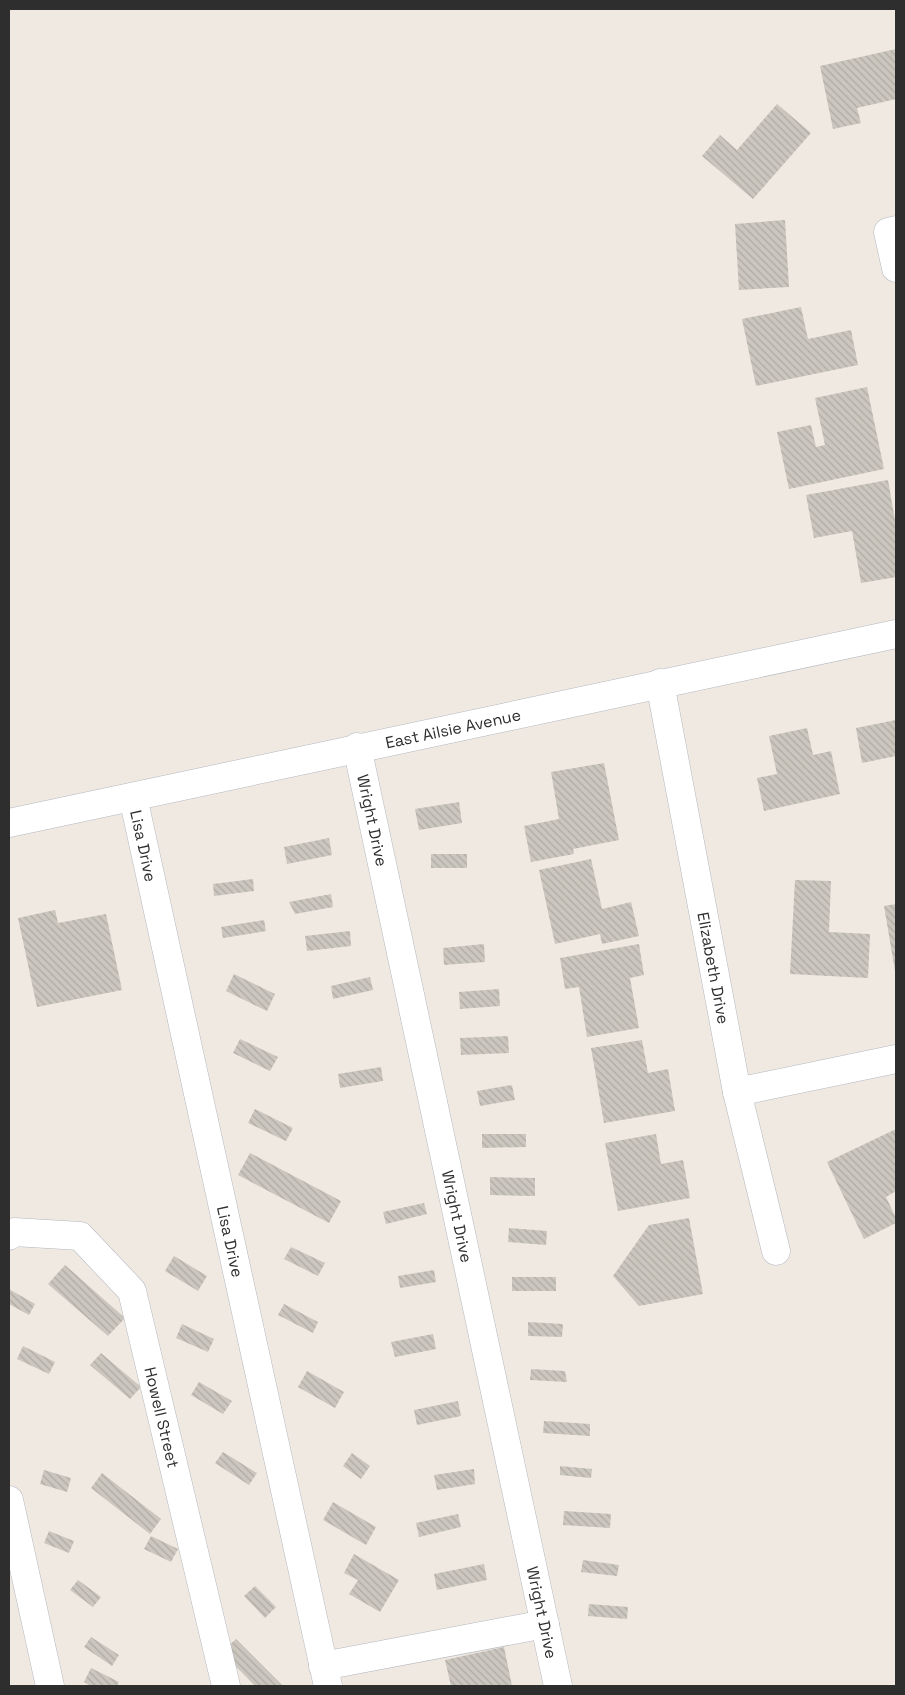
<svg xmlns="http://www.w3.org/2000/svg" width="905" height="1695" viewBox="0 0 905 1695" font-family="'Space Grotesk',sans-serif">
<style>
.building{fill:url(#building-back-hatch)}
.lines{fill:none;stroke-linecap:round;stroke-linejoin:round}
.minor-casing{stroke:#b4b7c1;stroke-width:29}
.minor{stroke:#fff;stroke-width:28}
.labels{text-anchor:middle;stroke-width:4.5;stroke-linejoin:round;paint-order:stroke}
.street-label{font-size:16px;fill:#2e2e2e;stroke:#fff}
</style>
<defs>
<pattern id="building-back-hatch" width="6" height="6" patternUnits="userSpaceOnUse" patternTransform="scale(1.25)"><rect width="6" height="6" fill="#cbc7bf"/><path d="M-1 5l2 2M0 0l6 6M5-1l2 2" fill="none" stroke="#afaba4"/></pattern>
</defs>
<rect width="100%" height="100%" fill="#efe9e1"/>
<g class="building">
<path d="M896,49V99L857,108L861,123L833,129L820,66Z"/>
<path d="M777,104L811,133L753,199L702,156L720,135L737,150Z"/>
<path d="M785,220L789,287L739,290L735,224Z"/>
<path d="M801,307L808,339L851,330L858,365L756,386L742,319Z"/>
<path d="M867,387L884,469L789,489L777,432L811,425L816,447L825,445L815,398Z"/>
<path d="M888,480L896,526V554H895L896,577L861,583L852,531L814,538L806,495Z"/>
<path d="M896,720V756L862,763L856,728Z"/>
<path d="M807,728L813,755L831,751L840,794L764,811L757,778L777,774L769,736Z"/>
<path d="M604,763L619,840L573,849L574,854L531,862L524,826L559,819L551,772Z"/>
<path d="M459,802L462,823L419,830L415,809Z"/>
<path d="M329,838L332,855L287,864L284,847Z"/>
<rect x="431" y="854" width="36" height="14"/>
<path d="M591,859L602,909L631,902L639,936L602,944L600,934L555,944L539,870Z"/>
<path d="M253,879L254,891L214,896L213,884Z"/>
<path d="M795,880L831,881L829,932L870,934L868,978L790,974Z"/>
<path d="M331,894L333,907L295,914L289,902Z"/>
<path d="M896,904V971H895L884,906Z"/>
<path d="M55,910L58,923L106,914L122,990L37,1007L18,918Z"/>
<path d="M264,920L266,931L223,938L221,927Z"/>
<path d="M350,931L351,946L307,951L305,936Z"/>
<path d="M484,944L485,962L444,965L443,948Z"/>
<path d="M639,944L644,975L630,978L639,1028L587,1037L579,987L565,989L560,958Z"/>
<path d="M234,974L275,994L267,1011L226,991Z"/>
<path d="M370,977L373,990L333,999L331,986Z"/>
<path d="M499,989L500,1006L460,1009L459,992Z"/>
<path d="M508,1036L509,1053L461,1055L460,1038Z"/>
<path d="M240,1039L278,1057L270,1071L233,1053Z"/>
<path d="M642,1040L648,1073L668,1069L675,1111L604,1123L591,1048Z"/>
<path d="M381,1067L383,1081L340,1088L338,1074Z"/>
<path d="M512,1085L515,1100L480,1106L477,1091Z"/>
<path d="M255,1109L293,1128L286,1141L248,1123Z"/>
<path d="M896,1129V1191L886,1197L896,1218V1223L864,1239L827,1162Z"/>
<path d="M482,1134H526V1147L482,1148Z"/>
<path d="M656,1134L661,1164L683,1160L690,1198L618,1211L605,1143Z"/>
<path d="M250,1153L341,1201L329,1223L238,1175Z"/>
<path d="M490,1177L535,1178V1196L490,1195Z"/>
<path d="M424,1203L427,1214L386,1224L383,1212Z"/>
<path d="M689,1218L703,1294L639,1306L613,1276L649,1225Z"/>
<path d="M509,1228L547,1231L546,1245L508,1242Z"/>
<path d="M291,1247L325,1263L318,1276L284,1259Z"/>
<path d="M174,1256L207,1276L198,1291L165,1271Z"/>
<path d="M65,1265L125,1318L108,1336L48,1284Z"/>
<path d="M434,1270L436,1282L400,1288L398,1276Z"/>
<rect x="512" y="1277" width="44" height="14"/>
<path d="M9,1289L35,1304L29,1315L9,1304Z"/>
<path d="M284,1304L318,1322L313,1333L278,1315Z"/>
<path d="M528,1322L563,1324L562,1337L528,1336Z"/>
<path d="M182,1324L214,1339L208,1352L176,1338Z"/>
<path d="M433,1334L436,1349L395,1357L391,1342Z"/>
<path d="M23,1346L55,1362L49,1374L17,1359Z"/>
<path d="M101,1353L141,1387L130,1399L90,1365Z"/>
<path d="M531,1369L565,1371L567,1382L530,1380Z"/>
<path d="M307,1371L344,1392L335,1408L298,1387Z"/>
<path d="M199,1382L232,1401L223,1414L191,1395Z"/>
<path d="M458,1401L461,1416L417,1425L414,1410Z"/>
<path d="M544,1421L590,1424V1436L543,1433Z"/>
<path d="M223,1452L257,1473L249,1485L215,1463Z"/>
<path d="M352,1453L370,1466L361,1479L343,1466Z"/>
<path d="M560,1466L592,1469L591,1478L560,1475Z"/>
<path d="M474,1469L475,1484L437,1490L434,1475Z"/>
<path d="M44,1470L71,1478L67,1492L40,1484Z"/>
<path d="M102,1473L161,1519L150,1534L91,1488Z"/>
<path d="M333,1502L376,1527L366,1545L323,1520Z"/>
<path d="M564,1511L611,1514L610,1528L563,1525Z"/>
<path d="M458,1514L461,1527L419,1537L416,1523Z"/>
<path d="M49,1531L74,1541L69,1553L44,1543Z"/>
<path d="M151,1536L178,1549L171,1562L144,1549Z"/>
<path d="M354,1554L399,1580L380,1612L349,1594L358,1580L344,1573Z"/>
<path d="M583,1560L619,1565L617,1576L581,1572Z"/>
<path d="M484,1564L487,1580L437,1590L434,1574Z"/>
<path d="M78,1580L101,1597L93,1607L70,1590Z"/>
<path d="M255,1586L276,1607L265,1618L244,1596Z"/>
<path d="M589,1604L628,1607L627,1619L588,1616Z"/>
<path d="M91,1637L119,1655L112,1666L84,1647Z"/>
<path d="M236,1639L283,1686H255L222,1652Z"/>
<path d="M504,1647L512,1686H451L445,1660Z"/>
<path d="M91,1668L119,1682L117,1686H91L84,1682Z"/>
</g>
<g class="lines">
<defs>
<g id="minor">
<path d="M896,230L888,232L896,268"/>
<path id="s1" d="M660,683L737,1092L776,1251"/>
<path id="s2" d="M357,747L558,1686"/>
<path id="s3" d="M133,797L328,1686"/>
<path id="s4" d="M9,823L896,634"/>
<path d="M737,1092L896,1059"/>
<path id="s5" d="M9,1236L14,1232L80,1236L132,1291L226,1686"/>
<path d="M9,1500L50,1686"/>
<path d="M323,1666L545,1624"/>
</g>
</defs>
<use href="#minor" class="minor-casing"/>
<use href="#minor" class="minor"/>
</g>
<g class="labels">
<g class="street-label">
<text dy="6" stroke="none"><textPath href="#s4" startOffset="454">East Ailsie Avenue</textPath></text>
<text dy="6" stroke="none"><textPath href="#s2" startOffset="75">Wright Drive</textPath></text>
<text dy="6" stroke="none"><textPath href="#s3" startOffset="50">Lisa Drive</textPath></text>
<text dy="6" stroke="none"><textPath href="#s1" startOffset="290">Elizabeth Drive</textPath></text>
<text dy="6" stroke="none"><textPath href="#s2" startOffset="480">Wright Drive</textPath></text>
<text dy="6" stroke="none"><textPath href="#s3" startOffset="455">Lisa Drive</textPath></text>
<text dy="6" stroke="none"><textPath href="#s5" startOffset="278">Howell Street</textPath></text>
<text dy="6" stroke="none"><textPath href="#s2" startOffset="885">Wright Drive</textPath></text>
</g>
</g>
<rect width="905" height="1695" fill="none" stroke="#2e2e2e" stroke-width="20"/>
</svg>
